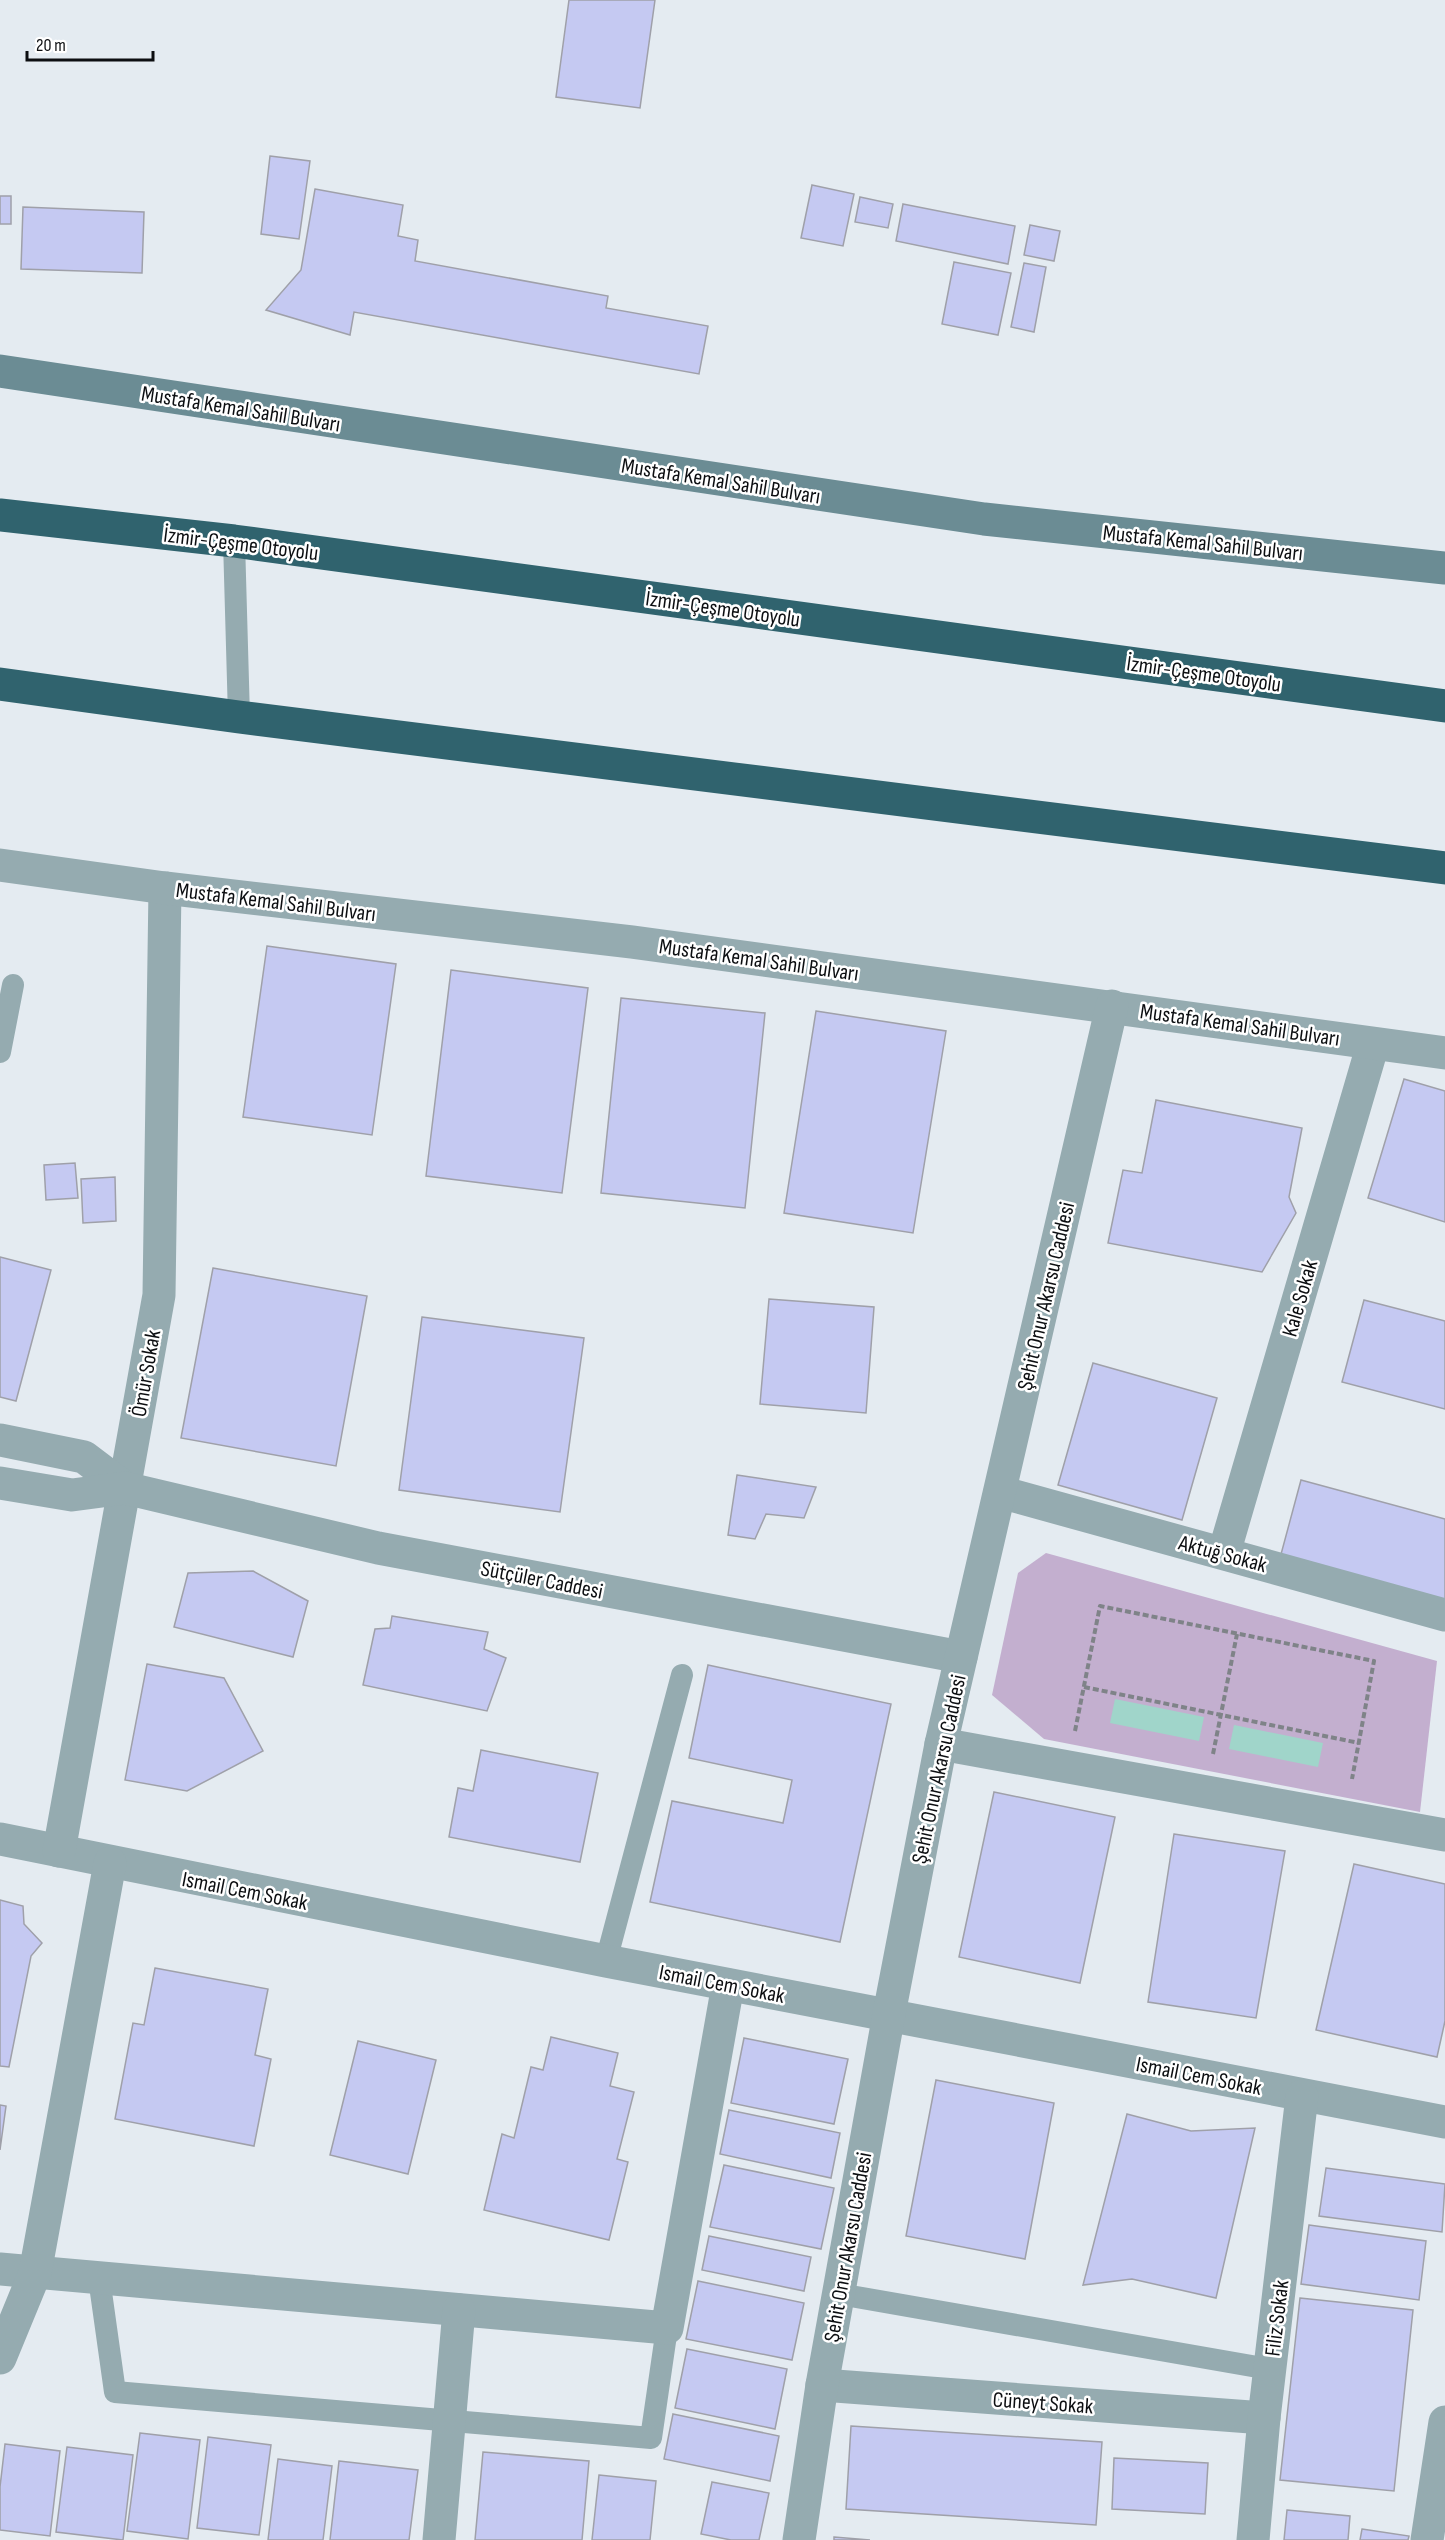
<svg xmlns="http://www.w3.org/2000/svg" width="1445" height="2540" viewBox="0 0 1445 2540" font-family="'Sofia Sans Condensed',sans-serif">
<style>
.green{fill:#c3afcf}
.water{fill:#a0d5ca}
.building{fill:#c5c9f2;stroke:#9fa0a9;stroke-width:1.5}
.lines{fill:none;stroke-linecap:round;stroke-linejoin:round}
.path{stroke:#7f8388;stroke-width:4;stroke-dasharray:6 3;stroke-linecap:butt}
.service{stroke:#95abb0;stroke-width:22}
.minor{stroke:#95abb0;stroke-width:33}
.tertiary{stroke:#95abb0;stroke-width:33}
.secondary{stroke:#6b8c94;stroke-width:33}
.motorway{stroke:#30636e;stroke-width:33}
.labels{text-anchor:middle;stroke-width:5;stroke-linejoin:round;paint-order:stroke}
.street-label{font-size:22px;fill:#0c0e11;stroke:#fff}
</style>
<rect width="100%" height="100%" fill="#e4ebf1"/>
<path class="green" d="M1046,1553L1437,1661L1420,1812L1044,1739L992,1695L1018,1573Z"/>
<g class="water">
<path d="M1115,1699L1204,1717L1199,1741L1110,1723Z"/>
<path d="M1234,1725L1323,1743L1318,1767L1229,1749Z"/>
</g>
<g class="building">
<path d="M569,0H655L640,108L556,97Z"/>
<path d="M270,156L310,161L299,239L261,234Z"/>
<path d="M812,185L854,194L843,246L801,238Z"/>
<path d="M315,189L403,205L398,236L418,240L415,261L608,296L606,308L708,326L699,374L354,312L350,335L266,310L301,270Z"/>
<rect x="0" y="196" width="11" height="28"/>
<path d="M860,197L893,204L888,228L855,222Z"/>
<path d="M903,204L1015,226L1008,264L896,241Z"/>
<path d="M23,207L144,212L142,273L21,269Z"/>
<path d="M1030,225L1060,231L1054,261L1024,255Z"/>
<path d="M954,262L1011,273L998,335L942,324Z"/>
<path d="M1024,263L1046,267L1034,332L1011,327Z"/>
<path d="M267,946L396,964L372,1135L243,1117Z"/>
<path d="M451,970L588,988L562,1193L426,1176Z"/>
<path d="M621,998L765,1013L745,1208L601,1193Z"/>
<path d="M816,1011L946,1031L913,1233L784,1213Z"/>
<path d="M1404,1079L1445,1091V1222L1368,1198Z"/>
<path d="M1156,1100L1302,1128L1289,1197L1296,1213L1262,1272L1108,1243L1123,1170L1142,1173Z"/>
<path d="M75,1163L78,1198L46,1200L44,1165Z"/>
<path d="M115,1177L116,1221L83,1223L81,1179Z"/>
<path d="M0,1257L51,1270L16,1401L0,1397Z"/>
<path d="M213,1268L367,1296L336,1466L181,1438Z"/>
<path d="M769,1299L874,1307L866,1413L760,1404Z"/>
<path d="M1364,1300L1445,1321V1409L1342,1382Z"/>
<path d="M422,1317L584,1338L560,1512L399,1490Z"/>
<path d="M1093,1363L1217,1398L1182,1520L1058,1485Z"/>
<path d="M737,1475L816,1487L804,1518L766,1514L755,1539L728,1535Z"/>
<path d="M1301,1480L1445,1519V1603L1280,1558Z"/>
<path d="M253,1571L308,1601L293,1657L174,1627L188,1573Z"/>
<path d="M392,1616L488,1632L484,1649L506,1658L487,1711L363,1685L375,1629L390,1628Z"/>
<path d="M147,1664L224,1678L263,1751L187,1791L125,1780Z"/>
<path d="M708,1665L891,1704L840,1942L650,1902L672,1801L783,1823L792,1780L689,1758Z"/>
<path d="M481,1750L598,1773L580,1862L449,1837L458,1788L473,1791Z"/>
<path d="M994,1792L1115,1817L1080,1983L959,1957Z"/>
<path d="M1174,1834L1285,1851L1256,2018L1148,2002Z"/>
<path d="M1354,1864L1445,1884V2021L1437,2057L1316,2030Z"/>
<path d="M0,1900L23,1906L24,1924L42,1943L31,1956L9,2067L0,2066Z"/>
<path d="M155,1968L268,1989L255,2055L271,2059L254,2146L115,2119L133,2023L144,2025Z"/>
<path d="M551,2037L618,2053L610,2086L634,2092L617,2159L628,2162L609,2240L484,2210L502,2134L514,2138L531,2067L543,2070Z"/>
<path d="M744,2038L848,2059L834,2124L731,2103Z"/>
<path d="M358,2041L436,2060L408,2174L330,2155Z"/>
<path d="M936,2080L1054,2103L1025,2259L906,2236Z"/>
<path d="M0,2105L6,2106L0,2150Z"/>
<path d="M729,2110L840,2133L831,2178L720,2154Z"/>
<path d="M1127,2114L1191,2131L1255,2128L1216,2298L1132,2279L1083,2285Z"/>
<path d="M724,2165L834,2188L821,2249L710,2227Z"/>
<path d="M1326,2168L1445,2184L1442,2232L1319,2216Z"/>
<path d="M1309,2225L1426,2241L1419,2300L1301,2284Z"/>
<path d="M709,2236L811,2257L804,2291L702,2270Z"/>
<path d="M698,2281L804,2303L792,2360L686,2339Z"/>
<path d="M1300,2298L1413,2310L1394,2491L1280,2480Z"/>
<path d="M687,2349L787,2369L775,2429L675,2408Z"/>
<path d="M673,2414L779,2436L770,2481L664,2459Z"/>
<path d="M851,2426L1102,2442L1096,2525L846,2509Z"/>
<path d="M140,2433L200,2440L188,2539L127,2531Z"/>
<path d="M208,2437L271,2445L259,2535L197,2528Z"/>
<path d="M5,2444L60,2451L50,2536L0,2530V2487Z"/>
<path d="M67,2447L133,2455L123,2540L56,2532Z"/>
<path d="M483,2452L589,2461L582,2540H475Z"/>
<path d="M1114,2458L1208,2463L1205,2514L1112,2509Z"/>
<path d="M278,2459L332,2466L323,2540H268Z"/>
<path d="M339,2461L418,2470L409,2540H330Z"/>
<path d="M599,2475L656,2481L650,2540H592Z"/>
<path d="M712,2482L769,2493L759,2540H731L701,2534Z"/>
<path d="M1287,2510L1350,2516L1348,2540H1284Z"/>
<path d="M1362,2529L1409,2536L1408,2540H1360Z"/>
<path d="M834,2537L870,2540H834Z"/>
</g>
<g class="lines">
<g class="path">
<path d="M1084,1687L1359,1743"/>
<path d="M1075,1731L1100,1606L1374,1661L1352,1779"/>
<path d="M1213,1754L1237,1634"/>
</g>
<g class="service">
<path d="M234,541L239,717"/>
<path d="M0,1052L13,985"/>
<path d="M606,1961L682,1675"/>
<path d="M99,2278L115,2392L651,2438L667,2328"/>
<path d="M839,2294L1269,2369"/>
</g>
<g class="minor">
<path d="M1000,1492L1445,1615"/>
<path d="M1224,1553L1373,1044"/>
<path d="M941,1744L1445,1835"/>
<path d="M0,1839L606,1961L1445,2122"/>
<path d="M59,1851L159,1295L165,888"/>
<path d="M0,2269L667,2328L728,1985"/>
<path d="M0,2358L35,2273L110,1863"/>
<path d="M822,2385L1264,2418"/>
<path d="M439,2540L459,2310"/>
<path d="M1253,2540L1264,2418L1302,2096"/>
<path d="M1427,2540L1445,2422"/>
</g>
<g class="tertiary">
<path d="M0,865L165,888L632,942L1445,1053"/>
<path d="M0,1440L84,1457L125,1488"/>
<path d="M0,1483L72,1495L125,1488L378,1548L961,1657"/>
<path d="M799,2540L822,2385L889,2014L941,1744L1112,1006"/>
</g>
<path class="secondary" d="M0,371L984,519L1445,568"/>
<g class="motorway">
<path d="M0,515L234,541L1445,706"/>
<path d="M0,684L239,717L1445,868"/>
</g>
</g>
<g class="labels">
<g class="street-label">
<text transform="translate(241 408) rotate(9)" y="8">Mustafa Kemal Sahil Bulvarı</text>
<text transform="translate(721 480) rotate(9)" y="8">Mustafa Kemal Sahil Bulvarı</text>
<text transform="translate(1203 542) rotate(6)" y="8">Mustafa Kemal Sahil Bulvarı</text>
<text transform="translate(241 543) rotate(7)" y="8">İzmir-Çeşme Otoyolu</text>
<text transform="translate(723 608) rotate(8)" y="8">İzmir-Çeşme Otoyolu</text>
<text transform="translate(1204 673) rotate(8)" y="8">İzmir-Çeşme Otoyolu</text>
<text transform="translate(276 901) rotate(7)" y="8">Mustafa Kemal Sahil Bulvarı</text>
<text transform="translate(759 959) rotate(8)" y="8">Mustafa Kemal Sahil Bulvarı</text>
<text transform="translate(1240 1024) rotate(8)" y="8">Mustafa Kemal Sahil Bulvarı</text>
<text transform="translate(1045 1296) rotate(-77)" y="8">Şehit Onur Akarsu Caddesi</text>
<text transform="translate(1299 1298) rotate(-74)" y="8">Kale Sokak</text>
<text transform="translate(145 1373) rotate(-80)" y="8">Ömür Sokak</text>
<text transform="translate(1223 1553) rotate(15)" y="8">Aktuğ Sokak</text>
<text transform="translate(542 1579) rotate(11)" y="8">Sütçüler Caddesi</text>
<text transform="translate(938 1769) rotate(-78)" y="8">Şehit Onur Akarsu Caddesi</text>
<text transform="translate(245 1890) rotate(11)" y="8">Ismail Cem Sokak</text>
<text transform="translate(722 1983) rotate(11)" y="8">Ismail Cem Sokak</text>
<text transform="translate(1199 2075) rotate(11)" y="8">Ismail Cem Sokak</text>
<text transform="translate(847 2247) rotate(-80)" y="8">Şehit Onur Akarsu Caddesi</text>
<text transform="translate(1276 2318) rotate(-83)" y="8">Filiz Sokak</text>
<text transform="translate(1043 2402) rotate(4)" y="8">Cüneyt Sokak</text>
</g>
</g>
<path d="M27 51v9h126v-9" fill="none" stroke="#0c0e11" stroke-width="3"/>
<text x="36" y="51" font-size="18" fill="#0c0e11" stroke="#ffffff" stroke-width="4.5" paint-order="stroke">20 m</text>
</svg>
